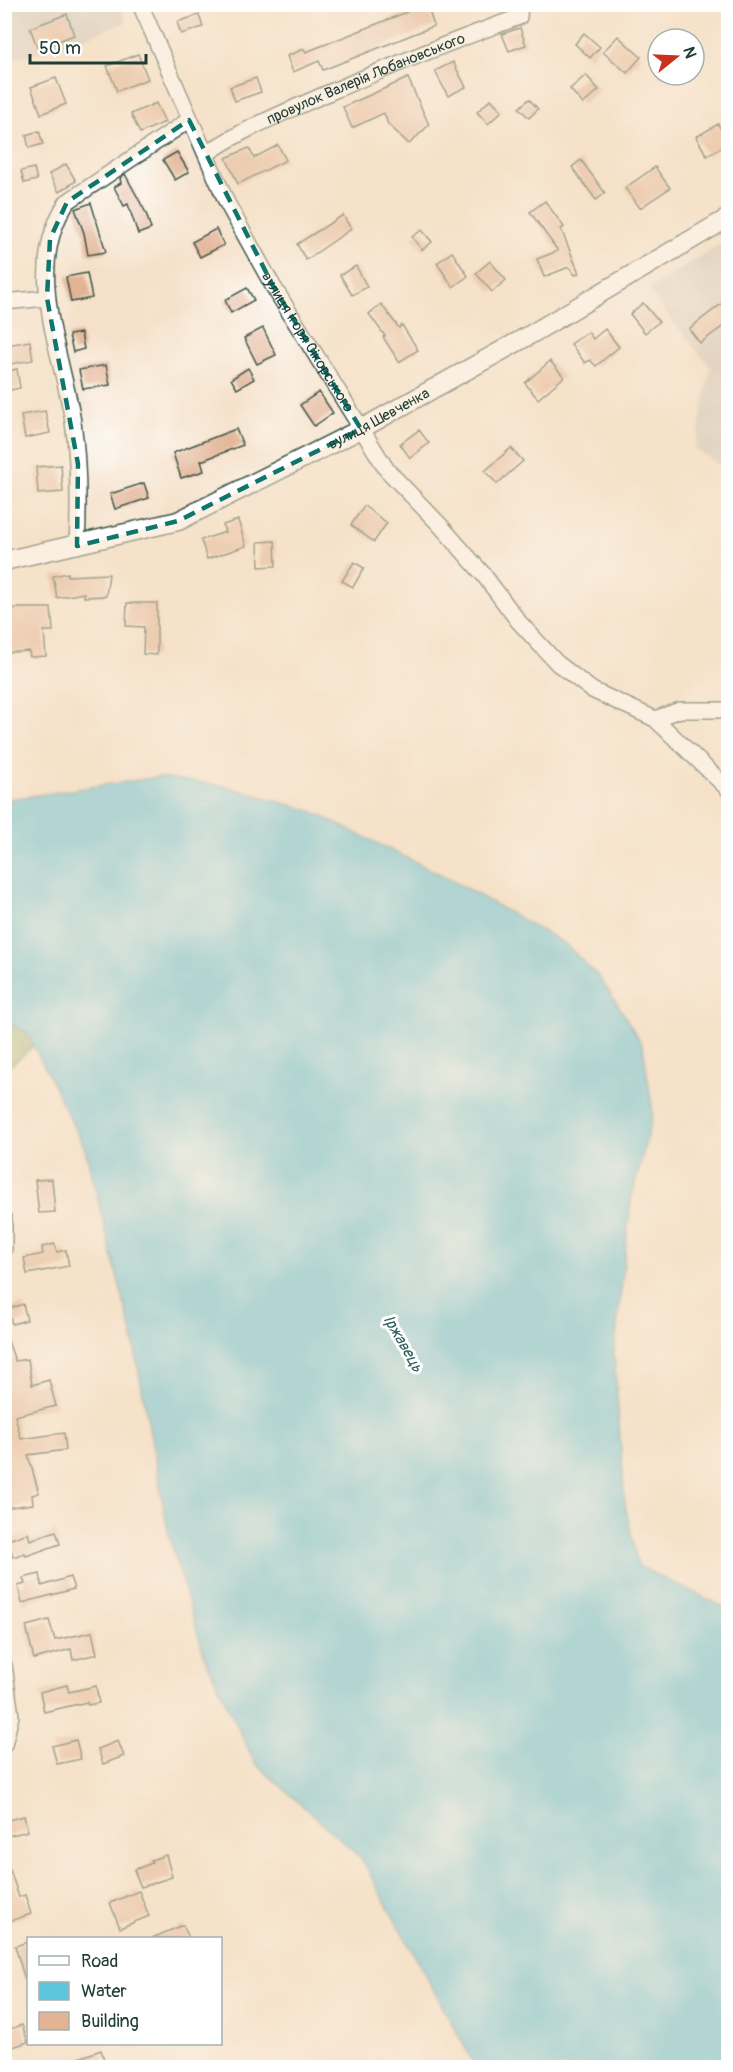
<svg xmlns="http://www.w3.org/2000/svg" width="733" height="2072" viewBox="0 0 733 2072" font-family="Pangolin,sans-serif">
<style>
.industrial{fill:#cbc3b8}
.forest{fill:#8cac60;stroke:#56744a;stroke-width:1.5}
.water{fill:#5fc4dd;stroke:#3f8088;stroke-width:1.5}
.building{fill:#e3b394}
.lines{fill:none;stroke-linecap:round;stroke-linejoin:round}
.minor-casing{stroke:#3f564a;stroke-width:18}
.tertiary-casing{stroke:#3f564a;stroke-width:21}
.minor{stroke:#fff;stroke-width:15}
.tertiary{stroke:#fff;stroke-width:18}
.marked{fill:none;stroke:#0f766e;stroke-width:4.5;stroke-dasharray:12 8;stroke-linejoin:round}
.labels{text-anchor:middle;stroke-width:6;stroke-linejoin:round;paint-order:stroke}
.street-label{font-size:15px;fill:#1f3d34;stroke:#fff}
.water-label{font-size:16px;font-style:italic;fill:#2f5f5e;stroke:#fff}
</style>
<rect width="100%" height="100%" fill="#fff"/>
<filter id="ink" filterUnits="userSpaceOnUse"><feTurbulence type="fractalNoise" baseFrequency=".0167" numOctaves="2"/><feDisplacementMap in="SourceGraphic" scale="12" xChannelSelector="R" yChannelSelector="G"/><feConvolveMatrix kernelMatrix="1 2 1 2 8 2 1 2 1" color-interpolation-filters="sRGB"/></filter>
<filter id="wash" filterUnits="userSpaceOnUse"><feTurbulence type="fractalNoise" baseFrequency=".008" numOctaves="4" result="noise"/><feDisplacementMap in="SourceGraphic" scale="24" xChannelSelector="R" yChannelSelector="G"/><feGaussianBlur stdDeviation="1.35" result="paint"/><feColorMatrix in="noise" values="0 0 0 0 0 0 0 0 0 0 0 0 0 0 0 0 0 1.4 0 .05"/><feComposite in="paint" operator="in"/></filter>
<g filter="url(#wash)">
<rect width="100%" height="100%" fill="#f5e1c9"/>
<g class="industrial">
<path d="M4,5H119L127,22L75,41L31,55L5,58Z"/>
<path d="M728,239V471L695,449L710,367L648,290Z"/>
</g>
<path class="forest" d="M5,1022L27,1032L34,1045L13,1064L5,1065Z"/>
<path class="water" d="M158,777L225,786L311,811L444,876L564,943L599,977L623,1013L643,1046L653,1114L631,1199L614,1354L625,1505L638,1566L728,1609V2067H476L361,1858L255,1763L205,1658L169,1536L132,1334L85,1149L27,1032L5,1022V804L11,799Z"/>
<g id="blocks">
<g class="building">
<path d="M404,4H427L434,26L323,70L319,61L293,72L287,56L304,49L306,52L407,12Z"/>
<path d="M67,14L74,35L38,49L30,28Z"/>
<path d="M199,15L203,27L181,34L177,22Z"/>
<path d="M520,28L526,45L509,51L502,34Z"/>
<path d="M584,33L600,47L590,58L575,44Z"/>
<path d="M618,36L641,57L627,73L603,52Z"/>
<path d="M138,54L148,79L117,91L107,66Z"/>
<path d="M453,62L466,87L448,96L435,71Z"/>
<path d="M586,75L599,90L583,104L570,89Z"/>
<path d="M56,78L66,104L41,114L31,87Z"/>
<path d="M256,78L261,92L235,101L230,87Z"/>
<path d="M408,78L429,125L409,144L388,124L384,113L352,128L343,107Z"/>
<path d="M491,99L502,111L488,124L477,112Z"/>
<path d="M529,99L538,109L529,118L519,108Z"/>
<path d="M156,103L165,122L140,133L131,114Z"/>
<path d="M718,124L729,143L707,156L696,137Z"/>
<path d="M39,131L43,144L29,148L26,135Z"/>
<path d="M278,145L286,160L238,184L226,158L249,148L254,158Z"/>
<path d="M177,152L189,172L175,180L163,160Z"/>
<path d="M581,160L605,193L596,200L572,167Z"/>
<path d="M66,164L76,181L59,192L49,174Z"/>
<path d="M655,167L670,188L640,208L625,188Z"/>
<path d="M34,168L37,180L24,183L21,171Z"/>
<path d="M125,174L146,213L151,229L138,234L128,204L124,206L114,187L121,183L120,178Z"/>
<path d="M545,201L564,227L561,229L579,273L575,275L569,267L544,277L537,259L558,251L530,212Z"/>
<path d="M91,203L106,252L88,255L84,233L75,209Z"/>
<path d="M343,215L351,229L306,260L297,244Z"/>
<path d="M216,229L224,245L200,257L192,242Z"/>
<path d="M422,230L432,242L422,250L412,237Z"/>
<path d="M452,252L468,276L453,287L437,263Z"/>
<path d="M490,261L506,280L492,292L476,273Z"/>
<path d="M356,266L367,287L352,295L340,275Z"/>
<path d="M87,273L92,298L71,302L66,277Z"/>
<path d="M247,288L254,300L231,313L225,300Z"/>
<path d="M729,298V322L700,343L689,329Z"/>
<path d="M643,303L659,322L645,333L630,314Z"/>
<path d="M381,304L399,328L402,325L418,350L399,362L383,337L385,336L369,314Z"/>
<path d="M263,328L276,355L257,364L244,338Z"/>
<path d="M605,329L619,347L596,366L590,360L585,363L571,344L588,332L593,339Z"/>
<path d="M81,333L84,349L73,352L69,335Z"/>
<path d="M30,341L33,360L11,364L7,345Z"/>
<path d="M550,361L564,377L538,399L525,383Z"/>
<path d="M106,365L110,385L83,389L79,370Z"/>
<path d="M248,368L254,379L237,389L231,379Z"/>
<path d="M17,369L20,388L6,391L4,372Z"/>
<path d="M319,392L333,413L314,426L300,405Z"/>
<path d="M45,411L50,433L25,438L21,415Z"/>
<path d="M236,429L243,445L201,461L204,471L181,478L173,453Z"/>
<path d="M419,430L429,443L410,458L400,444Z"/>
<path d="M511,448L523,461L497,484L485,471Z"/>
<path d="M61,465L63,492L38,494L36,467Z"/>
<path d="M144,483L149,498L115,509L110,494Z"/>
<path d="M364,506L387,523L374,542L351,525Z"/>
<path d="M238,520L246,546L207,559L201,540L225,532L223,525Z"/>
<path d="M275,541L276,566L259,567L258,542Z"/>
<path d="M354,562L364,568L353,587L342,581Z"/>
<path d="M68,573V576L109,574L106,596L84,597V593L57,598L53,576Z"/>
<path d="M127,603H157V655L143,654L144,627L126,626Z"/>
<path d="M19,608H51L53,631H44L46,656L30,657L29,651L4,653V609Z"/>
<path d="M52,1179L55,1212L39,1213L35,1180Z"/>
<path d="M55,1244L57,1252L66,1250L69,1266L27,1274L24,1258L43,1254L42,1247Z"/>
<path d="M23,1304L27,1320L12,1324L8,1309Z"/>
<path d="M4,1338H7L15,1361L28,1359L32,1385L49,1380L56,1406L15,1416L21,1439L64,1433L66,1450L28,1455L39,1493L32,1495L33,1504L4,1508Z"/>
<path d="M56,1531L60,1544L26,1556L25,1553L13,1557L8,1540L28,1533L30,1540Z"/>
<path d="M40,1574L42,1586L70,1577L74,1589L22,1603L18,1586L25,1584L23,1578Z"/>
<path d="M49,1620L55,1640L92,1632L97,1654L73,1660L71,1649L34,1659L26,1626Z"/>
<path d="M67,1685L69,1692L96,1686L99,1703L88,1705L87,1702L44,1712L40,1692Z"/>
<path d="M76,1740L81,1759L57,1764L52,1746Z"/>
<path d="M118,1741L124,1756L103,1764L98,1749Z"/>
<path d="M24,1816L28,1831L4,1837V1821Z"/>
<path d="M166,1855L172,1877L141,1887L134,1870L152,1863L151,1860Z"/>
<path d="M7,1861L19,1897L25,1895L31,1914L10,1921L4,1903Z"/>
<path d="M139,1891L149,1916L120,1928L110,1903Z"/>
<path d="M183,1925L189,1938H152Z"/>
<path d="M28,1942V1979L25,1980L15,1946Z"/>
<path d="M22,2025L28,2042L4,2050V2031Z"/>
<path d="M101,2050L105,2063L92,2067H60V2065Z"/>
</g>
</g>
</g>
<g filter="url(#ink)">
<use href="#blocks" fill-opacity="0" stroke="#3f564a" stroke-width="1.5"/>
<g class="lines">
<defs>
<g id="minor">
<path id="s1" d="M140,4L227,203L273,286L387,470L440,525L483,574L519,622L557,663L592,690L655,719L728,789"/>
<path id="s2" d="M206,154C244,128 286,112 328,93C391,66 455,40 519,17L520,4"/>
<path d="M4,302L47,298"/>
<path d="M77,546C79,504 79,464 73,422C62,351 23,269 67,202L189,120"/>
<path d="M655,719L680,710H728"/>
<path d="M4,1219V1250"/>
<path d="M4,1665L11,1716L4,1745"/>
</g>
<g id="tertiary">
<path id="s3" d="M4,561L178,521L361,429L528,336L728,218"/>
</g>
</defs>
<use href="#minor" class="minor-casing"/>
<use href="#tertiary" class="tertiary-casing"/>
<use href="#minor" class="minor"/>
<use href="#tertiary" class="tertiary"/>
</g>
</g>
<path d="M0 0H733V2072H0ZM189,120L273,286L361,429L178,521L77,546L78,464L47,298L50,239L67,202Z" fill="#f5e1c9" fill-opacity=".55" fill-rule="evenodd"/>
<path class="marked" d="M189,120L273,286L361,429L178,521L77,546L78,464L47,298L50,239L67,202Z"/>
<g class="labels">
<g class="street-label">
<text dy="5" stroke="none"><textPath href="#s2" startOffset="177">провулок Валерія Лобановського</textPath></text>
<text dy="5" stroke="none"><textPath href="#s1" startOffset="378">вулиця Ігоря Сікорського</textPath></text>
<text dy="5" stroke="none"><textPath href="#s3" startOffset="404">вулиця Шевченка</textPath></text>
</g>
<g class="water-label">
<text transform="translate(404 1343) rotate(60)" y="6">Іржавець</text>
</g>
</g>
<rect width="733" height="2072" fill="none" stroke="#fff" stroke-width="24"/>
<rect x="27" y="1937" width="195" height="108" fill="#ffffff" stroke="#a5b1ae" stroke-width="1.5"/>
<rect x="39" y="1956" width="30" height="9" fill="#ffffff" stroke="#a5b1ae" stroke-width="1.5"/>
<text x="81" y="1967" font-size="18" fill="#1f3d34">Road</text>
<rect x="39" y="1982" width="30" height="18" fill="#5fc4dd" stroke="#a5b1ae" stroke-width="1.5"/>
<text x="81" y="1997" font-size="18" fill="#1f3d34">Water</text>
<rect x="39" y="2012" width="30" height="18" fill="#e3b394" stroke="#a5b1ae" stroke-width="1.5"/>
<text x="81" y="2027" font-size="18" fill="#1f3d34">Building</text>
<g transform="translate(676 57) rotate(72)"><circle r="28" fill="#ffffff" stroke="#a5b1ae" stroke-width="1.5"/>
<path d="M0-4.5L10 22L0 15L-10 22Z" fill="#c8321e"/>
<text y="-9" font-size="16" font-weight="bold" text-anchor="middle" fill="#1f3d34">N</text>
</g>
<path d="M30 54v9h116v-9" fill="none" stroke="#1f3d34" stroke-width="3"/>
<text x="39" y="54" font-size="18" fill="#1f3d34" stroke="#ffffff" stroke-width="4.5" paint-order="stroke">50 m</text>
</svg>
